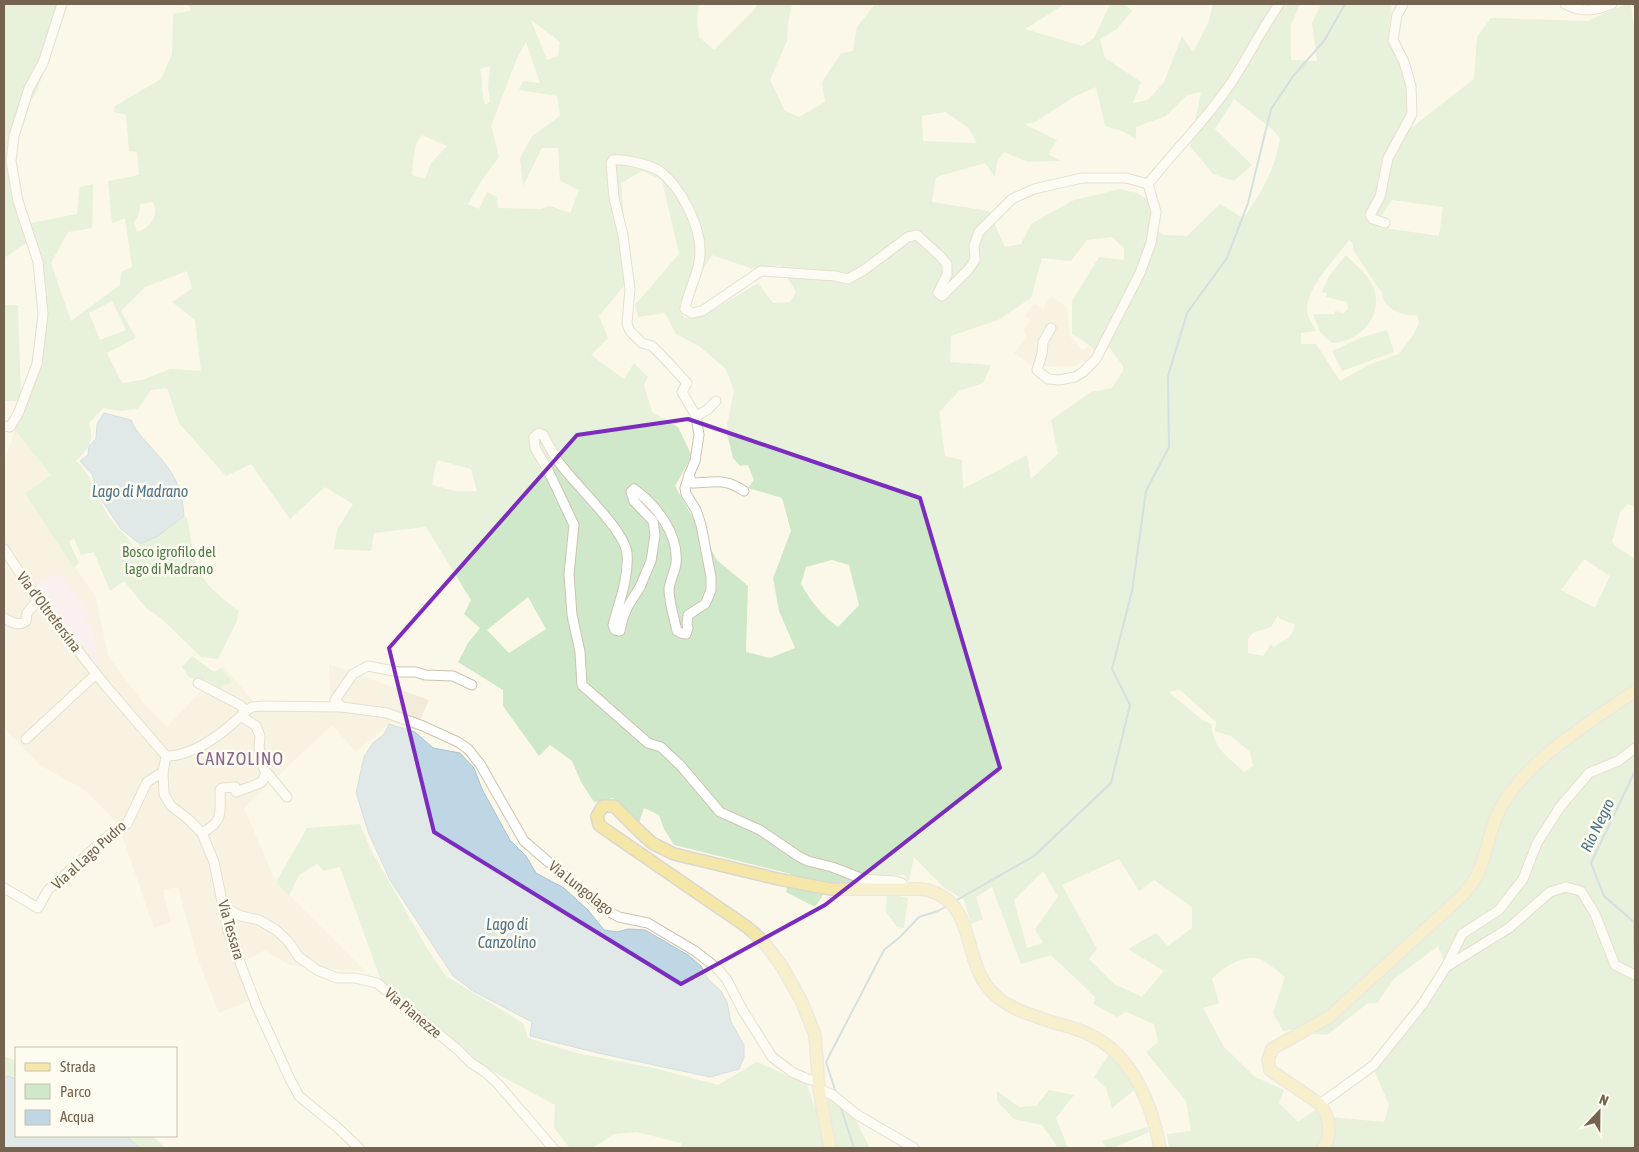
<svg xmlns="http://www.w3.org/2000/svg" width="1639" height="1152" viewBox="0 0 1639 1152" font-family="'Asap Condensed',sans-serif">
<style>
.residential{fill:#f2ebd9}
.education{fill:#f5e6f8}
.green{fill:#cfe8c9;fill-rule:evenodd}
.water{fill:#bfd7e4;stroke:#a6c4d5}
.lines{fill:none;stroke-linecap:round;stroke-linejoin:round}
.stream{stroke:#a6c4d5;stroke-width:2}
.minor-casing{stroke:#cdc3b0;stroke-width:11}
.major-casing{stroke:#dbd7d1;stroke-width:14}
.minor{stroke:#fff;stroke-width:9}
.major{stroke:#f4e7a8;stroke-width:11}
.marked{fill:none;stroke:#7b2cbf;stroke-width:4;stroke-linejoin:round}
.labels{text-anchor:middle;stroke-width:5;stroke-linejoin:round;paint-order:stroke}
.park-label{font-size:15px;fill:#507e4b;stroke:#fefbf0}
.street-label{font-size:15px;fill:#74644f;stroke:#fefbf0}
.water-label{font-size:16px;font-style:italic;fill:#4d758c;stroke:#fefbf0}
.quarter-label{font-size:18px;letter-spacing:1px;fill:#8b668f;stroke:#fefbf0}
</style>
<rect width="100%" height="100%" fill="#fbf8ea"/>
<g class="residential">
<path d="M1052,296L1067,308L1070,336L1082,350L1089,347L1094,353L1088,360L1075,366L1033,367L1014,353L1027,337L1024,331L1025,327L1031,322L1025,315L1034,304L1044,310L1046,302Z"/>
<path d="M15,430L51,475L25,495L96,597L108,656L144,704L167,727L224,667L254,702L330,703L329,664L429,700L416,729L391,722L356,752L332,725L244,808L276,882L366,972L289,965L265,950L236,965L249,1001L219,1013L197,957L178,887L163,890L171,922L154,928L118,824L86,791L40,765L4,728V456L6,457Z"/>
</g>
<path class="education" d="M58,572L91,615L85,619L94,630L98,665L93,663L88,651L82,645L76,643L34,587Z"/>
<g class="green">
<path d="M4,4H64L50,55L36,93L14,125L9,165L31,223L77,214L80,187L93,184L92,228L68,232L51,263L71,321L120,285L121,272L132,267L125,218L112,223L108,181L139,175L137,152L129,151L126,115L114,112L115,106L161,79L172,54L173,14L191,11L188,4H699L697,20L699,37L714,50L752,12L758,4H792L788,23L787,41L770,80L785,111L799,117L825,102L822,82L841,53L853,51L857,27L875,4H1065L1025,29L1082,46L1094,38L1110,4H1125L1132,11L1117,29L1100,39L1105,58L1141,82L1133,103L1148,100L1164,82L1182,36L1193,52L1209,21L1213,4H1300L1291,25V60L1317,61L1312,23L1321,4H1391C1394,15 1386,29 1390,42C1393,53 1402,63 1405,73C1411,92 1408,113 1407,131L1474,79L1477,37L1491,18L1587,21L1626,4H1631L1635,36V507L1628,504L1620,512L1612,542L1618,548L1634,558L1635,556V686L1514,781L1474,875L1461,891L1327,1014L1301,1028L1283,1031L1273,1013L1285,977C1278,971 1270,964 1262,960C1247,952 1222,968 1212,979L1219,1003L1203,1008L1224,1047L1255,1077L1284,1090L1279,1103L1298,1122L1315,1110L1324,1116V1138L1318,1148H1169L1167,1134L1191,1131L1186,1101L1146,1052L1158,1042L1154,1024L1126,1012L1117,1017L1094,1004L1095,997L1051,955L1021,964L992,887L976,897L983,919L971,924L964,900L943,887L914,857L909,882L904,875L880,876L873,884L831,883L815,907L786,892L791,874L674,845L664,829L659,815L644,808L639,823L613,798L594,802L581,782L572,761L550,745L539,756L503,706V690L458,662L468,643L480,628L464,614L471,600L426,527L374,533L371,551L334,549L337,530L353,504L325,487L290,519L251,464L226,476L179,423L167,388L151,390L138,409L121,411L103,408L89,423C95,441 89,448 76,461C95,477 97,502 112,521C120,531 131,539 136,551L140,544L158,536L184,516L187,518C190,533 192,549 196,564C202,583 222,599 238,610L237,621L218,659L201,657L162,619L146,608L124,581L110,591L94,552L81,555L74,538L69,542L79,563L74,568L25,494L51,475L15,430L34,368L43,298L44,274L26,243L4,258ZM531,20L560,42L558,56L547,60ZM526,42L540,83L523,81L519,90L557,96L560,116L532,136L520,158L523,186L542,148H558L560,181L579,190L570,213L550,206L541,209L498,208L497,197L487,192L479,209L468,204L482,180L499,157L491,126L517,58ZM490,66L488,86L490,102L485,105C481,93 483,81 480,69ZM1096,87L1105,126L1122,131L1136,139V127L1166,116L1187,95L1201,92L1190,146L1213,174L1234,181L1252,165L1215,129L1234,99L1273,130L1280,138C1276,167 1261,195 1243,218L1220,204L1187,236L1163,235L1158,231L1157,205L1137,193L1121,189L1074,200L1031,224L1021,244L1005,247L989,211L932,202L936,177L985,163L995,177L997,162L1004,152L1028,162L1061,161L1048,154L1057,140L1024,124L1035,122L1074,97ZM945,112L968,127L977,143L923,141L922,116ZM422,135L447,146L431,163L425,179L412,175C413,163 413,144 422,135ZM642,171L662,180L679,254L635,305L638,317L665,313L676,334L699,346L726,369L734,391L726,430L733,458L740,466L748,465L754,480L748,488L782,498L791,531L773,578L779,611L795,648L770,658L746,652L748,586L717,560L675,486L692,456L678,427L652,412L644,385L648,377L634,363L624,379L591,355L608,338L599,316L629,280L621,183ZM1392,200L1443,207L1439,236L1378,227L1380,218ZM153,202C160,215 150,228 137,232L134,223L139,214L140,204ZM1112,237L1124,248V260L1099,257L1072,301V334L1088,344L1096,352L1104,340L1123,366V371L1112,388L1091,392L1051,420L1058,454L1031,479L1027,455L963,489L962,460L945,456L939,412L959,391L983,383L991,365L950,362L951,336L998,320L1031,298L1042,258L1071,261L1087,240ZM1349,240L1353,244V250L1382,293C1383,309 1402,316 1417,315L1419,323L1413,335L1399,354L1369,365L1340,381L1316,344H1301V333L1316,331C1313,325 1307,317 1307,310C1306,288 1336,258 1349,240ZM712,255L756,270L780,265L796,292L790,302L773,303L758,283L705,315L684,318L680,304ZM187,271L192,289L172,302L195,320L201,371L170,369L142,380L122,383L107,353L136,338L121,311L145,287ZM112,301L126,330L100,340L89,313ZM438,460L471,469L477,491H455L432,485L435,468ZM1584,559L1610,576L1595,608L1561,590ZM832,560L849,565L859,605L838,627C821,614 812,603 801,584L806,567ZM528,597L546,629L509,653L487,630ZM1278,615L1280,619L1294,624V630L1289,637L1274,647L1271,644L1263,656L1248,653V639L1252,633L1271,627ZM1180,690L1216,722L1215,731L1231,736L1250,752L1253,766L1244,772C1226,755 1214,749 1211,724L1202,720L1169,692ZM1119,859L1139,891L1154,880L1192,907V928L1168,946L1156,933L1128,949L1164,971L1142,997L1114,984L1089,959L1097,949L1062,885ZM1043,871L1058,897L1035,929L1043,943L1027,948L1014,900Z"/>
<path d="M1346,255C1355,264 1366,273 1372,284C1386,313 1361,342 1332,343L1320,332L1313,314H1335V311L1344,313L1348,309L1347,302L1326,297L1327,293L1322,292L1329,276Z"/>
<path d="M4,305H18L21,401H4Z"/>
<path d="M1387,330L1394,352L1342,371L1332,351L1363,337Z"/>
<path d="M192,656L214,672L221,668L231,681L228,685L224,684L220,689L189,677L182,667Z"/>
<path d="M1635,696V1148H1327L1331,1117L1384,1122L1389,1105L1375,1072L1400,1023L1446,967L1438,946L1394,979L1377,1003H1368L1327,1035L1307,1033L1467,896L1504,810L1520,786L1542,763Z"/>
<path d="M360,824L371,850L428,950L446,976L523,1023L528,1038L576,1053L658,1069L718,1085L757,1062L807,1084L815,1108L832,1098L854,1117L870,1148H682L681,1143L637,1132L614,1134L592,1148H570L554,1128L555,1105L481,1065L383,986L340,867L324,871L317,864L299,875L289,896L276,882L307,828Z"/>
<path d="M887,893L908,898L904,928L897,927L886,912Z"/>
<path d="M1110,1053L1126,1069L1134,1090L1112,1108L1106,1088L1094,1077Z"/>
<path d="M4,1056L16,1061V1136H152L166,1148H4Z"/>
<path d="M1049,1090L1074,1095L1056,1118L1068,1148H1058L1042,1125L1014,1119L997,1101V1091L1019,1107L1036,1106Z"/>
<path d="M1147,1127L1149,1132L1113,1148H1106L1102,1141Z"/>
</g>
<g class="water">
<path d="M104,413L131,420C137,434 146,441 155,452C174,472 182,488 184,516L158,536L140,544L121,529L100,498L92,474L80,461L88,455L89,446L96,439L97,424Z"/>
<path d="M389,724L415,732L433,748L460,753L474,768L482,789L510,840L526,856L536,873L564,888L588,910L604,930L617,932L628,929L645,930L688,955L701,966L708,979L721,991L727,1002L731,1022L744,1045V1057L739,1069L710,1077L598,1053L530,1036L532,1022L473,991L453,976L390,880L369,834L356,793L364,757L372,744L384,734Z"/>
<path d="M8,1076L16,1079V1136H126L140,1148H4V1078Z"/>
</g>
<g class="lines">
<g class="stream">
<path d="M1635,771L1591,863L1604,896L1634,922L1635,965"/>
<path d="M955,901L1034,856L1111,783L1130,705L1112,669L1132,591L1146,491L1169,447L1168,376L1187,313L1227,258L1248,203L1271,109L1294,75L1324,41L1345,4"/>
<path d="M836,1093L826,1062L884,950L900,937L919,917L938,911L947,906"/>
<path d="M840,1105L854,1148"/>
</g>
<defs>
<g id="minor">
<path d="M1565,4C1582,13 1595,11 1612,4"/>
<path d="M1148,184C1175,150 1207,119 1231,83C1248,57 1262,29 1279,4"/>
<path d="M1385,223L1373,219L1370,215L1380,197L1388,158L1412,114L1411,86L1404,62L1393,40L1397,15L1403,4"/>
<path d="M1051,328L1043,342L1042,354L1037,370L1048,379L1059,380L1075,377L1083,372L1096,359L1140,273L1151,243L1156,212L1148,184"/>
<path d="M696,416L707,410L716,401"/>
<path d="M4,426L10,427L18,414L37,364L43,314L38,262L18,201L11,161L14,136L29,88L43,63L62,4"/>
<path d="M689,475L692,483C714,483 724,477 744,491"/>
<path d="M4,549L38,600L105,685L166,756"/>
<path d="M4,618C12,622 18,627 26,621L27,613L38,600"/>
<path d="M198,683L240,705L246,711"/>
<path d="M342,707L335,700L353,674L368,666L399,672H416L425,675L453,676L472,685"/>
<path d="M241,716L256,726L260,736L259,747L264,769L287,797"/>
<path d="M26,739L96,674"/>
<path d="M166,756C195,756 226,731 246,711L252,707L263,706L342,707L387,713L423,726L458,742L468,749L480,764L524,841L602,908L619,917L648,923L695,951L718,969L727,980L742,1009L772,1057L792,1072L810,1080L818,1079"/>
<path d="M166,756L163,772L164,794L171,806L187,818L202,833L206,843L214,862L228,931L257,1007L290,1079L299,1096L337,1127L359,1148"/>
<path d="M202,833C224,821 220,813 220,790L222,788L235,787L236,792L260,783L263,780L266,773"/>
<path d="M4,888L38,908L48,890L109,835L127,824L147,782L163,772"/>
<path d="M903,888L902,883L895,881L863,879L832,867L808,861L798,856L760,830L720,812L681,766L661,747L648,743L582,685L580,652L572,615L569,574L574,525L548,470L535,448L534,437L539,433L543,435C548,444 553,453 558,461C574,484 624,529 627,553C629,578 619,602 613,625L615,630L620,631L623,618L628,606L640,587L651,561L655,535L653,521L634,501L631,492L634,489C656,505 679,534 676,563C675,572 670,580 669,589C669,602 674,618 677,631L681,633L686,634L688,628L687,624L688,615L705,604L707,600L711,590V577L701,525L696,510L686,494L685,488L689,475L695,461L699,435L696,416L682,392L687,383L664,358L652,346L642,343L630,331L627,324L630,289L623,235L614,198L611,163L613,160C625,159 652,165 661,172C681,188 700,225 700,250C701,270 688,290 685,309L692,313L702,311L761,271L835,276L848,279L864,270L908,237L917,235L940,256L947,264V275L938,293L942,296L968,270L975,260L974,246L979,232L1012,199L1034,189L1082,178H1126L1148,184"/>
<path d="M224,907L241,916L259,920L276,930L288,941L299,957L317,970L337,978H355L377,983L458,1050L471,1063L485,1072L498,1084L553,1148"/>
<path d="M1446,967L1509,928L1550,892L1566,887L1581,891L1595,914L1615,965L1635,975"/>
<path d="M819,1089L833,1095L856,1114L914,1148"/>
<path d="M1320,1104L1374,1065L1422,1005L1446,967L1462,934L1499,910L1523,879L1537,843L1560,807L1589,773L1618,761L1635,748"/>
</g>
<g id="major">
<path d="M830,1148L819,1089L815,1035L801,1000L781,965L763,941L747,927L603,828L599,825L597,816L603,806H614L639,831L652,843L674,854L778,879L830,889H922C980,899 959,963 995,995C1011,1010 1032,1015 1052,1022C1065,1026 1080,1029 1092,1036C1133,1056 1152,1105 1160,1148"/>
<path d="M1323,1148L1328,1139L1329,1128L1327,1116L1320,1104L1270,1070L1268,1060L1272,1049L1329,1017L1464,894C1468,888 1474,882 1477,875C1488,853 1489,828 1501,807C1530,757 1589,723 1635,691"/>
</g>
</defs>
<use href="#minor" class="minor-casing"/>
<use href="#major" class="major-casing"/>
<use href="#minor" class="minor"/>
<use href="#major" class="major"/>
</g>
<path d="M0 0H1639V1152H0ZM688,419L920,498L1000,768L825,905L681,984L434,832L389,648L577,435Z" fill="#fbf8ea" fill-opacity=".55" fill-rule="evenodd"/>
<path class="marked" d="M688,419L920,498L1000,768L825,905L681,984L434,832L389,648L577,435Z"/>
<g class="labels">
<g class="park-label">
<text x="169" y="557">Bosco igrofilo del<tspan x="169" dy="17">lago di Madrano</tspan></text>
</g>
<g class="street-label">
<text transform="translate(49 612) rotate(53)" y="5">Via d'Oltrefersina</text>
<text transform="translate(89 855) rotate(-42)" y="5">Via al Lago Pudro</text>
<text transform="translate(581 888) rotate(38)" y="5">Via Lungolago</text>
<text transform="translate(231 930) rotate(74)" y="5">Via Tessara</text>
<text transform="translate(413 1013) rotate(40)" y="5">Via Pianezze</text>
</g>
<g class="water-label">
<text x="140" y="497">Lago di Madrano</text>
<text transform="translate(1597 825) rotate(-64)" y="6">Rio Negro</text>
<text x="507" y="930">Lago di<tspan x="507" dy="18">Canzolino</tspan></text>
</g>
<g class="quarter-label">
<text x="240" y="765">CANZOLINO</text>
</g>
</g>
<rect width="1639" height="1152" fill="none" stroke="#74644f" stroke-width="10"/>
<rect x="15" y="1047" width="162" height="90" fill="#fefbf0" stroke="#c7bfb0"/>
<rect x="25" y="1063" width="25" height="8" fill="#f4e7a8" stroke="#c7bfb0"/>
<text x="60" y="1072" font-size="15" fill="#74644f">Strada</text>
<rect x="25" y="1084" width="25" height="15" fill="#cfe8c9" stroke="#c7bfb0"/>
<text x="60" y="1097" font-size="15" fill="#74644f">Parco</text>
<rect x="25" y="1110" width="25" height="15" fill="#bfd7e4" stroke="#c7bfb0"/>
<text x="60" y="1122" font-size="15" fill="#74644f">Acqua</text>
<g transform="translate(1599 1112) rotate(22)" stroke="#fefbf0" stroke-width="4" paint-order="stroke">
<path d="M0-4L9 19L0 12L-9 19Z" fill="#74644f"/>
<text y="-8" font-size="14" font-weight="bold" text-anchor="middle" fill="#74644f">N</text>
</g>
</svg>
